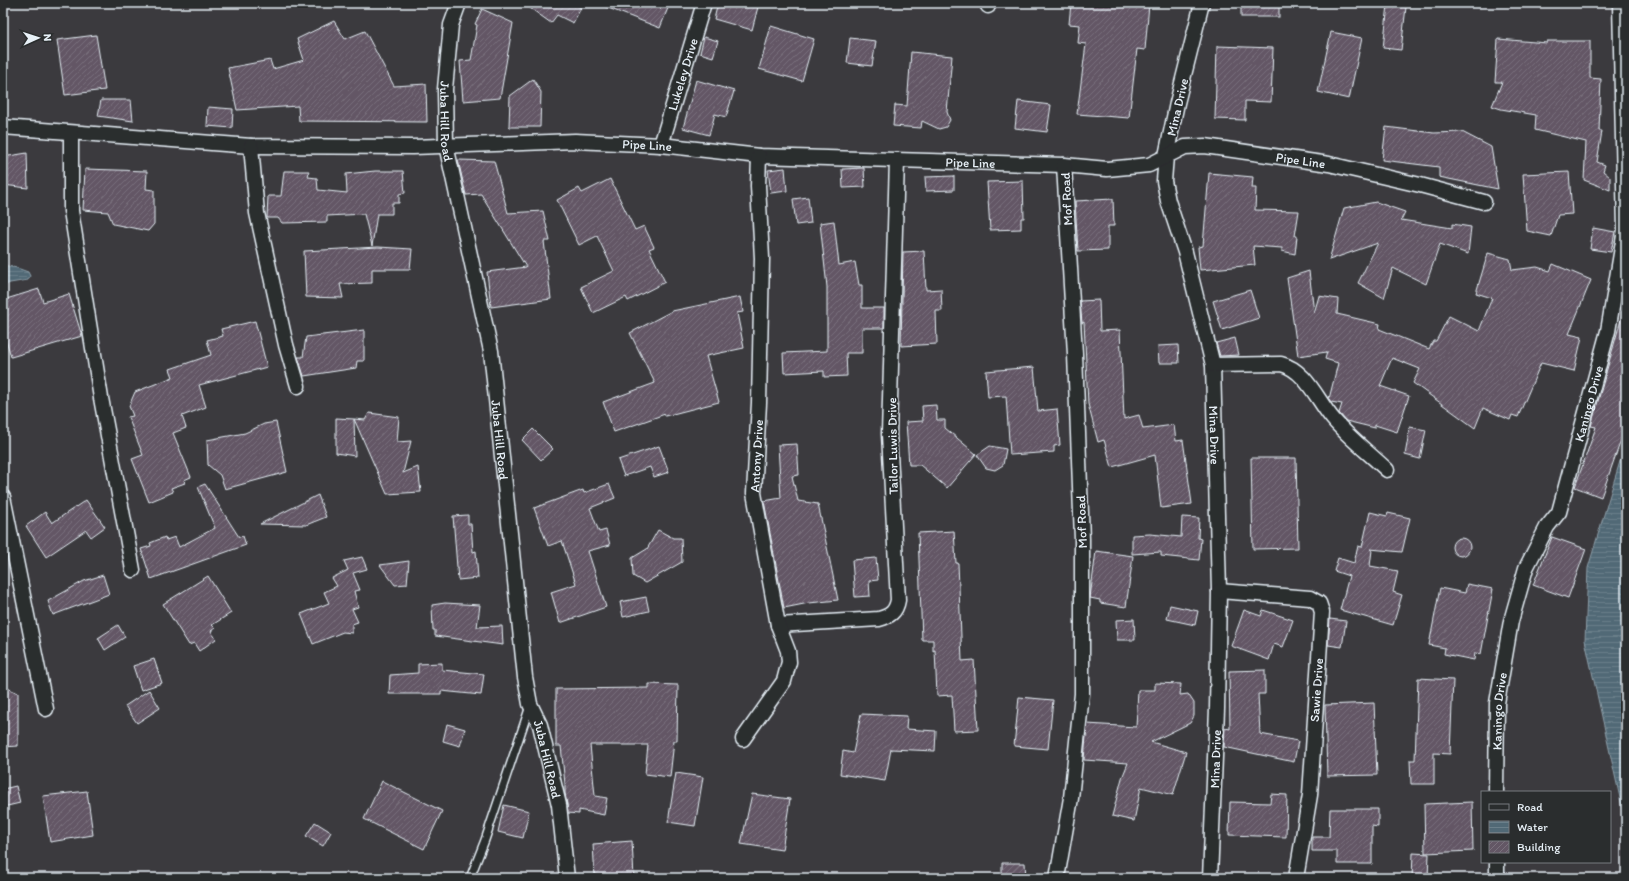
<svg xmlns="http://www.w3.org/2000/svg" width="1629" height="881" viewBox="0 0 1629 881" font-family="Itim,sans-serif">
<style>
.water{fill:url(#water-rules);stroke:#8d9faa}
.building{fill:url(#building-hatch);stroke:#e8f1f8}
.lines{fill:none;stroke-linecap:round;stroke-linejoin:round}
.lane-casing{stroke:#e8f1f8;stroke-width:10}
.street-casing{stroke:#e8f1f8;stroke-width:17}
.lane{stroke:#2a2d2e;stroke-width:7}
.street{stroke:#2a2d2e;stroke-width:14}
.labels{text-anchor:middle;stroke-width:3.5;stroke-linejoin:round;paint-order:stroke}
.street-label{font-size:13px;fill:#e8f1f8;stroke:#2a2d2e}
</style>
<defs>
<pattern id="water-rules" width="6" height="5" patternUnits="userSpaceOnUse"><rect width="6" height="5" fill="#516976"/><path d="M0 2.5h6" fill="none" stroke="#6a7f8a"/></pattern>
<pattern id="building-hatch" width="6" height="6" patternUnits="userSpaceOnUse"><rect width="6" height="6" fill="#635765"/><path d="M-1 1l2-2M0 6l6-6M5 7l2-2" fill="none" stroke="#79707c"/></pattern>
</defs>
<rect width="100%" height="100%" fill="#3b3a3e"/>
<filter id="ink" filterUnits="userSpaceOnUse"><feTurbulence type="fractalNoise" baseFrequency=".025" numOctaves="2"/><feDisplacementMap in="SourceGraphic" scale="8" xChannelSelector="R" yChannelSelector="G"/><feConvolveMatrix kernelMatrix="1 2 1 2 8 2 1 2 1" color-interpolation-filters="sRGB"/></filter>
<g filter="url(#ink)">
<g class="water">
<path d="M3,265L17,268L28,272L30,276L28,280L10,283L3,286Z"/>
<path d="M1626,449V825L1585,640L1588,568L1621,458Z"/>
</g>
<g class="building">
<path d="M523,3H573L581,8L573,23L557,15L551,23Z"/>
<path d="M598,3H670L660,28L598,4Z"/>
<path d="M718,3H759L752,30L714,19Z"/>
<path d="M1071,3L1149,4L1145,50L1137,49L1129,118L1077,114L1086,44L1078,43L1080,25L1069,24Z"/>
<rect x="1241" y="3" width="38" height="14"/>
<path d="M1388,5L1406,7L1401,50L1383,48Z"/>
<path d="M482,9L513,23L500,98L463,101L460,61L471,60L477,25L475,24Z"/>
<path d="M334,21L345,39L365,31L394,86L426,84L427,122L299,121L298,106L237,110L228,68L270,60L273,69L304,60L297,39Z"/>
<path d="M771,26L814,39L802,81L759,69Z"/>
<path d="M1331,32L1362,38L1349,99L1318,92Z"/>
<path d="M96,35L105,90L65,95L57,40Z"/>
<path d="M704,37L718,41L713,57L700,53Z"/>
<path d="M850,38L876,41L872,66L847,63Z"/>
<path d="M1498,39L1547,43V41H1590V78L1601,79L1599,131H1602L1597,162L1605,165L1603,171L1610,177V190L1584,180L1586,142L1535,130L1536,115L1501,109L1492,106L1502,82H1495Z"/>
<path d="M1217,46L1273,48L1271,102L1245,101V120L1215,119Z"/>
<path d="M911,52L952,56L947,112L950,120L946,127L939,129L922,121L921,128L893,126L895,105L907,106Z"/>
<path d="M533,79L541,92L540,127H509L510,96Z"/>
<path d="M696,80L734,91L726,117L715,114L709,135L683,128Z"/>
<path d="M101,100H131L133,121L98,116Z"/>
<path d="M1018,101L1051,105L1047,132L1015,128Z"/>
<path d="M208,107L233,109L232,128L207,126Z"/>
<path d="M1386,127L1434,133L1462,132L1491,147L1498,189L1439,177V167L1382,160Z"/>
<path d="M27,153L28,188L3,185V157Z"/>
<path d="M458,160L494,161L508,213L543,211L550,241H544L551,299L491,307L487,272L526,267L481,194L466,195Z"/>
<path d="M785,168L787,191L771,193L768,170Z"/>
<path d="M864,168L865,187L843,188L842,169Z"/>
<path d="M85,169L147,171L146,189L154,190V224L148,231L113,224L108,212L83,210Z"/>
<path d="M284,171H309L308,177L317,178L318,190L347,193L346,174L375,171H403L405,193L399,194V203H392V214H377L372,246L364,214L327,216V222L282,223L278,218H267L268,196H281Z"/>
<path d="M1569,172L1572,214L1558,215L1551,236L1527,231L1523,174Z"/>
<path d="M1209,173L1253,177L1252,188H1256L1255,210L1299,211L1295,236H1297L1295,254L1282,251V248L1253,246L1255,265L1200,270L1198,247L1203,246Z"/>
<path d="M954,176V190L926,191L925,177Z"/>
<path d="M610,179L635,230L644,226L654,247L649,249L665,282L628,301L626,297L593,313L581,287L614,271L597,236L579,245L557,200L579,188L582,193Z"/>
<path d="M1023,181L1024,218H1021V229L990,230L987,182Z"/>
<path d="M808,197L811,223L796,225L793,199Z"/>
<path d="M1113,199L1114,226H1108V250L1078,251L1075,201Z"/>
<path d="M1376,202L1405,212L1401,220L1452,228V224L1471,227L1468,254L1440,244L1426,284L1393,268L1384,298L1358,283L1378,243L1329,260L1344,208Z"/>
<path d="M834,221L839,265L855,262L859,285H862V308H884V328H862V353H846L847,376L824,377V371L784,373L783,353L827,351V287L820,223Z"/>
<path d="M1593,228L1615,232L1611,252L1590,249Z"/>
<path d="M378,247L412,249L410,269H372V283L340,284L343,298L306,297L304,251Z"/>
<path d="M924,251L926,290L941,289L942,311H936L937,344L901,346L903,252Z"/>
<path d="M1488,253L1510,259L1512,270L1537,267L1550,271L1553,264L1591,280L1569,334L1582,337L1574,371L1541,363L1518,417L1512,415L1510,420L1483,408L1475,428L1413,383L1420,369L1392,358L1380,386L1409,396L1397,432L1375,425V428L1346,421L1339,413L1342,404L1331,402L1329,399L1338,363L1325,359L1327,352L1298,356L1287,278L1309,271L1314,313L1319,296L1338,299L1337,314L1380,324L1379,329L1429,349L1433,341H1436L1449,316L1479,331L1492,298L1476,293Z"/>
<path d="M39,289L43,302L69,294L82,336L11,357L3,329V300Z"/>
<path d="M1250,290L1259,318L1222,330L1213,301Z"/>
<path d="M740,297L743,312L737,313L744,348L706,356L719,402L665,416V414L614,432L603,402L655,383L630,333L672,311Z"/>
<path d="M1099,300L1100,331L1120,330L1124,419L1139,415L1143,429L1174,425L1176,441L1183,440L1192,504L1161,508L1155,455L1112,467L1104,440L1098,442L1088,404L1084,322L1082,323L1080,301Z"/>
<path d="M1622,316H1626V426L1601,497L1575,487L1596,427L1591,426Z"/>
<path d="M255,321L267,367L199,385L206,407L182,416L186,428L173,433L191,477L184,480L185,483L171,488L173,492L149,502L132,459L143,455L128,417L133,416L129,406L135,392L173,377L170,369L211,355L207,340L223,336L221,329Z"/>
<path d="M364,330V361H357L356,368L304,376L298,357H303L306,337Z"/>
<path d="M1235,338L1239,355L1220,356L1216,343Z"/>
<path d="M1178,345L1179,363H1159L1158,346Z"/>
<path d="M1034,367L1038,411L1057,409L1060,445L1054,446V452L1010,455L1006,396L988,397L986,371Z"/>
<path d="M936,405L937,420H945V428L976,454L947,488L920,465H909L906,422L923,421L922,406Z"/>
<path d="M369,413L399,417L397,442L411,441L403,473L418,467L421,492L387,494L354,419L365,420Z"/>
<path d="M336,418L354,419L355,456L336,453Z"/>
<path d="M276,422L287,472L225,489L220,475L208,465L207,440L245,433L264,424Z"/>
<path d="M1410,427L1426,430L1420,459L1405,455Z"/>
<path d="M533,429L553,449L541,460L522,440Z"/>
<path d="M797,444L799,475L792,476L798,501L818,504L838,600L809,603L784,608L764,501L781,498L778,445Z"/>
<path d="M659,446L669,472L654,477L650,467L624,476L618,460Z"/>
<path d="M990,446L1006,449L1003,465L995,470L986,468L977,455Z"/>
<path d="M1251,458H1296L1298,548L1253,549Z"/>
<path d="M205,484L239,537L243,536L246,545L151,579L141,549L151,546L150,543L165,537L166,540L175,537L179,547L215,528L198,487Z"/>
<path d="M609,484L615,498L590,508L599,532L606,530L610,545L588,551L606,607L560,623L551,592L576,584L562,541L548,546L534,508L583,490L584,493Z"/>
<path d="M318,495L326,517L306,525L260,524Z"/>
<path d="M86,500L105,527L91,537L86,530L46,557L26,526L45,512L52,523Z"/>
<path d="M1370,512L1387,516L1388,513L1410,518L1402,552L1370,549L1372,550L1370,566L1398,571L1393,592L1402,595L1393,625L1340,610L1349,576L1334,571L1338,558L1354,563L1358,546L1362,547Z"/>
<path d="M468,515V524H471L473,552L476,551L478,578L458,580L453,516Z"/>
<path d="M1182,517L1199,518L1198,538L1201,539L1199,560L1161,556V552L1132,554V535L1150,534L1181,537Z"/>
<path d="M658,530L673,538H681L682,562L645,583L633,576L632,558L647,549Z"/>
<path d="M954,531L956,563H958L962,661L974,660L978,730L954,731L952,695L937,696L935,650L933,651V640H922L918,533Z"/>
<path d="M1552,537L1586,549L1568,598L1533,585Z"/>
<circle cx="1461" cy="547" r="9"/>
<path d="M1096,551L1133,556L1126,607L1100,603V600L1090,598Z"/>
<path d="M362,557L367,569L353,573L360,590L354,591L358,607L352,609L358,622L352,624V633L343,632L313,644L301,614L329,603L324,592L337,586L332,578L348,570L344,561Z"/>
<path d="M876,558L878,580L869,581L870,596L855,597L852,560Z"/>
<path d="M409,561L407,584L395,585L380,565Z"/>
<path d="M103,575L109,594L53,615L48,601L84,581Z"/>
<path d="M208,576L231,613L212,625L215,628L211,631L216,639L199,651L194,643L189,645L163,604Z"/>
<path d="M1467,584L1493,589L1481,654L1475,653L1474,660L1444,654L1445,648L1429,645L1440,588L1465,593Z"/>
<path d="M646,597L649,611L623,617L620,602Z"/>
<path d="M445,603L480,605L477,627L502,626L503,645L435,636V630H433L432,605Z"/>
<path d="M1170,605L1198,611L1195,625L1167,619Z"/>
<path d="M1244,610L1261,616L1263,610L1293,620L1283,647L1274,644L1269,660L1231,646Z"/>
<path d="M1134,619L1135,640H1117L1116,620Z"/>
<path d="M1330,619L1346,621L1342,647L1328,645Z"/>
<path d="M118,625L125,637L105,650L98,638Z"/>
<path d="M154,659L162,683L141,690L133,666Z"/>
<path d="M442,663V670L484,674L481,695L441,691V694H389L390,675L418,673V664Z"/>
<path d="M1265,670V694H1258L1260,734L1298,741L1294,762L1224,747L1225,728L1230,729L1229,671Z"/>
<path d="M1418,678L1453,680L1450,754L1434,753V784H1411L1410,760H1415Z"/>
<path d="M1155,683L1181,684L1180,695L1188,694L1194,703V716L1190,723L1151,742L1186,752L1173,795L1141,787L1134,821L1112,816L1122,778L1128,763L1084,760L1087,724L1136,727L1138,690H1155Z"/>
<path d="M649,684L678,685L677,741H674L670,777L645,774L648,745H590L595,796L607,798L604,815L579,810V814L568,813L565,793V784L561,746H556V689L649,688Z"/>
<path d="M3,686L18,693V746L3,747Z"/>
<path d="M149,690L160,708L137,723L125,706Z"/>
<path d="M1019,697L1053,700L1048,749L1014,746Z"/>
<path d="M1374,703L1377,775L1327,776L1325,705Z"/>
<path d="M861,714L907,716L906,729L936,731L935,751L891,749L885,781L840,774L843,751L853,753Z"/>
<path d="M447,724L465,729L460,746L443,741Z"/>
<path d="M676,773L703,777L695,826L668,822Z"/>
<path d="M382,781L442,811L424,849L364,819Z"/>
<path d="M16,786L20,803L3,807V789Z"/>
<path d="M87,791L93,835L50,842L43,796Z"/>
<path d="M752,794L790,799L782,850L741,844Z"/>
<path d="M1271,794L1287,795L1286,837L1229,835L1230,802L1270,803Z"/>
<path d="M1472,802L1473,851L1425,853L1424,804Z"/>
<path d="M504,805L529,811L523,838L498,832Z"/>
<path d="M1330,809H1378V827L1372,826V864H1337V851H1312V837H1329Z"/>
<path d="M315,822L331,832L323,846L306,836Z"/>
<path d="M632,841L634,878H595L593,844Z"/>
<path d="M1413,853L1429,854L1428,878H1412Z"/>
<path d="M1002,863H1025L1026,878H1002Z"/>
</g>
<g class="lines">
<defs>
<path id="lane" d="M470,878L485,840L530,706"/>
<g id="street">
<path id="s1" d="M459,3L451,25L445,89L446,145L491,351L525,677L530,704L540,725L559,805L567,878"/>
<path id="s2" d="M1202,3L1177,103L1166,156L1164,181L1168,201L1185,252L1213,365L1219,591L1217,709L1210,878"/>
<path d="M988,6L989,3"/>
<path id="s3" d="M3,127L251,146L413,147L575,141L661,145L759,156L1064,165L1107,169L1149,165L1185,147L1205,146L1329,164L1420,185L1484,202"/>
<path d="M71,133V211L101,398L133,570"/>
<path id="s4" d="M661,145L704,3"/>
<path d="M251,146L257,213L286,345L298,386"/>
<path d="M1213,365L1281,364C1306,370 1317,400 1333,419C1347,436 1370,454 1387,470"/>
<path d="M3,497L46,709"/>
<path d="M1219,591L1310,598L1319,603L1322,612L1310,795L1296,878"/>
<path d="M778,625L879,619C890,616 896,612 898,600L889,434L897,160"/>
<path id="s5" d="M743,739L784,681L789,662L788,651L778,625L754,493L759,403L762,258L758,186L759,156"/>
<path id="s6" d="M1496,792L1497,703L1511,621L1526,568L1547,527L1559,512L1566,486L1608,331L1625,230L1620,3"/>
<path d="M1497,862V878"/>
<path d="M1057,878L1071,798L1082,694V539L1075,354L1064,165"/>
</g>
</defs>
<use href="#lane" class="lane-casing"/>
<use href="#street" class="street-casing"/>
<use href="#lane" class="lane"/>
<use href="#street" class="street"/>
</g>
</g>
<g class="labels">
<g class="street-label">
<text dy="5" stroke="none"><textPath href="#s4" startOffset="74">Lukeley Drive</textPath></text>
<text transform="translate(1177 107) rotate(-77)" y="5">Mina Drive</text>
<text dy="5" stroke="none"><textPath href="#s1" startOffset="120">Juba Hill Road</textPath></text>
<text dy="5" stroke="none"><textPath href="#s3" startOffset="645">Pipe Line</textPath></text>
<text dy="5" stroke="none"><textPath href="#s3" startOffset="1305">Pipe Line</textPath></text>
<text dy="5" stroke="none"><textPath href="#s3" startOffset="969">Pipe Line</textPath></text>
<text transform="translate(1066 199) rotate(-93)" y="5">Mof Road</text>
<text dy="5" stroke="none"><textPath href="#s6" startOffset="405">Kaningo Drive</textPath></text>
<text dy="5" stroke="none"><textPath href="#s2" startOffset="443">Mina Drive</textPath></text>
<text dy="5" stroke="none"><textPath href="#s1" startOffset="444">Juba Hill Road</textPath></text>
<text transform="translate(892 446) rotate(-91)" y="5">Tailor Luwis Drive</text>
<text dy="5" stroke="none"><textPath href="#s5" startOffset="301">Antony Drive</textPath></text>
<text transform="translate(1081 522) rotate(-92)" y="5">Mof Road</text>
<text transform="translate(1316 690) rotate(-86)" y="5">Sawie Drive</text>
<text dy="5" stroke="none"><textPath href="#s6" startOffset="81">Kaningo Drive</textPath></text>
<text transform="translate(1215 759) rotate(-88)" y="5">Mina Drive</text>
<text dy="5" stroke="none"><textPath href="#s1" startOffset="768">Juba Hill Road</textPath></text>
</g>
</g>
<rect width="1629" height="881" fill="none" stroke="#2a2d2e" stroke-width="16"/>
<rect x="8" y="8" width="1613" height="865" fill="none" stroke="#e8f1f8" stroke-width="1.5" filter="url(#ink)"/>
<rect x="1481" y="791" width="130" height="72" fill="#2a2d2e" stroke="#767b7f"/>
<rect x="1489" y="804" width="20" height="6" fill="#2a2d2e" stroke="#767b7f"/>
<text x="1517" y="811" font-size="12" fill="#e8f1f8">Road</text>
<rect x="1489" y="821" width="20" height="12" fill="url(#water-rules)" stroke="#767b7f"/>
<text x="1517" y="831" font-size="12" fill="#e8f1f8">Water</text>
<rect x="1489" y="841" width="20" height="12" fill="url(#building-hatch)" stroke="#767b7f"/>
<text x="1517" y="851" font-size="12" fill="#e8f1f8">Building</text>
<g transform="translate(38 38) rotate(87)" stroke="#2a2d2e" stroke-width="3" paint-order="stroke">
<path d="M0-3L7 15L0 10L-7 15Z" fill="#e8f1f8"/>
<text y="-6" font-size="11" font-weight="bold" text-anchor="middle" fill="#e8f1f8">N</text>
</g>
</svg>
